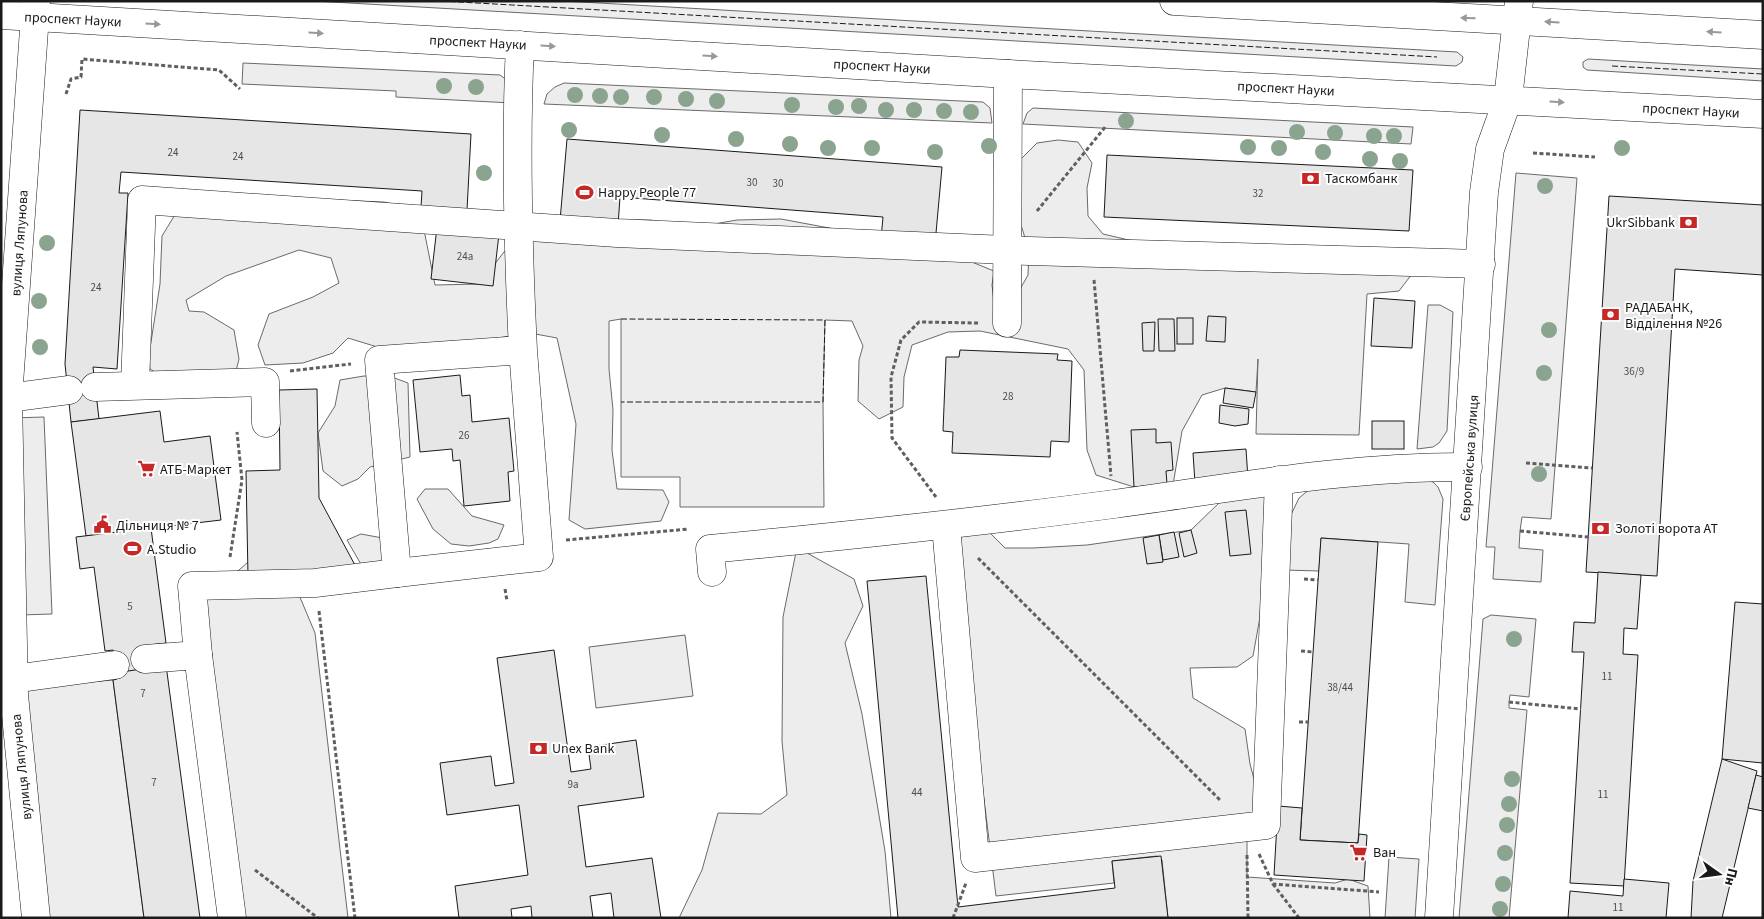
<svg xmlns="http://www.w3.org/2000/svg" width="1764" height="919" viewBox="0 0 1764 919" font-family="'Source Sans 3',sans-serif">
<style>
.built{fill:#ededed;stroke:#6a6a6a}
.building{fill:#e6e6e6;stroke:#1a1a1a}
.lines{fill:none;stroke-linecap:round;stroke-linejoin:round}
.minor-casing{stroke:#1a1a1a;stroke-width:29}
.major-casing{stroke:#1a1a1a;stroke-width:29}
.path{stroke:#5f5f5f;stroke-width:3;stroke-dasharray:4 2.5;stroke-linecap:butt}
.minor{stroke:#fff;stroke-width:28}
.major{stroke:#fff;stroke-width:28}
.fence{stroke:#1a1a1a;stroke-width:1;stroke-dasharray:6 2.5;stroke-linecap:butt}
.tree{fill:#8aa48f}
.oneway{fill:#989898}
.labels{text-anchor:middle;stroke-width:4;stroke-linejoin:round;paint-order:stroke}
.number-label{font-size:11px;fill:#4d4d4d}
.street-label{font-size:14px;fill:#1a1a1a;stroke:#fff}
.poi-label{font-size:14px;fill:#1a1a1a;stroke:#fff;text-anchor:start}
</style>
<rect width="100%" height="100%" fill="#fff"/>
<g class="built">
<path d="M314,1H564L1457,52L1463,57L1462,62L1456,66Z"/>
<path d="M1588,59L1763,69V81L1587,70L1583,67V62Z"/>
<path d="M243,63L500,75L508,81L512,103L396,97V91L242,84Z"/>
<path d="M564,83L983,102L990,108L992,123L544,104L547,94L555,87Z"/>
<path d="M1033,108L1413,127L1411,144L1023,124L1027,113Z"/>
<path d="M1058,140L1078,142L1092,163L1087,188L1088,216L1103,234L1133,241L1415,270L1399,291L1367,294L1359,435L1256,434L1258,359L1256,392L1225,388L1202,395L1182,431L1173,485L1134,487L1096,475L1087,450L1084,370L1068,349L980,331L948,332L912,345L904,377L903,407L879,419L858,401L859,360L863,346L852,321L825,320L823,402L824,507H680V477H621V319L609,321V369L613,410L612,450L617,489L663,490L669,502L661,521L585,529L569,520L576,424L557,338L530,333L460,344L384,349L348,338L333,353L303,363L265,365L258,345L269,314L313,297L339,283L331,258L299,250L226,276L186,300L189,311L204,312L234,330L239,359L235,375L163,377L150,369L149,355L160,284L162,236L176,213L281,198L384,202L411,209L424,230L435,285L479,284L504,252L530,234L636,220H651L690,228L737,220L781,219L856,233L962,258L994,271L992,285L995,311L1019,291L1028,275L1029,251L1014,202L1021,159L1037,143Z"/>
<path d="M1516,173L1577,178L1551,519L1522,517L1520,531L1519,548L1543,550L1541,582L1493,579L1495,547H1486Z"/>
<path d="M1428,305H1440L1453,312L1447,431L1439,443L1433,447L1417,449Z"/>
<path d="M364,376L392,377L408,383L410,457L370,467L358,479L342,486L323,471L318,433L335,406L340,380Z"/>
<path d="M44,417L52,614L19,615L11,418Z"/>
<path d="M1424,480L1433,482L1438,487L1443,499L1435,605L1405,602L1409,544L1321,538L1319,571L1285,570L1288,521L1299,498L1311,488Z"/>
<path d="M425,489H448L472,516L504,525L498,539L489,543L469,546L451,544L433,529L417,499Z"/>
<path d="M1267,494L1260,617L1253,656L1237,667L1190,668L1193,698L1245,729L1250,764L1260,802L1247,821V877L1335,883L1348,879L1368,886L1370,918H1168L1162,860L1157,856L1112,861L1114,883L996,896L954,557V541L965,532L990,533L1005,548H1033L1087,545L1191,530L1220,502Z"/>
<path d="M361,534L388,539L391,569L362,566L347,540Z"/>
<path d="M796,552L807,553L854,579L863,606L845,643L862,714L885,851L891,918H679L702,870L718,813L761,814L787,795L782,741L783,617Z"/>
<path d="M248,562L294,583L315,633L348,918H243L200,605Z"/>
<path d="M1491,615L1536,619L1529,697L1510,695L1509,702V708L1527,710L1509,918H1459L1483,619Z"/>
<path d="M685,635L693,696L596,708L589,647Z"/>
<path d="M113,680L144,918H46L22,688Z"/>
<path d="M1389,857L1419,859L1415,918H1385Z"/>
</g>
<g class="building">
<path d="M80,110L471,134L467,210L421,207L422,191L121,172L119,193H128L117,369L93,367L99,419L71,422L65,364Z"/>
<path d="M567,139L942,167L935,244L881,239L883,217L620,197L618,226L560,221Z"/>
<path d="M1107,155L1413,170L1409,231L1104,217Z"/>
<path d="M1609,196L1763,205V275L1675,269L1657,576L1586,572Z"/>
<path d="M437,227L499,234L493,286L431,279Z"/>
<path d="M1374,298L1415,301L1412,348L1371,346Z"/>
<path d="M1208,316L1226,317L1225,342L1206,341Z"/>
<rect x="1177" y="318" width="16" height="26"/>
<path d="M1158,319H1174L1175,351H1159Z"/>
<path d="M1155,322L1154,351H1143L1142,323Z"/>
<path d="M960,350L1058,354L1057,360L1072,361L1069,442L1051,441L1050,457L952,453L953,432L943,431L946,357H959Z"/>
<path d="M460,375L462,396L470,395L472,422L509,418L514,471L508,472L510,501L464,506L460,460L453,461L452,449L420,452L413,380Z"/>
<path d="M1225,388L1256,392L1253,408L1223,403Z"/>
<path d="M317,389L319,498L356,567L248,576L246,471L280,470L279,390Z"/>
<path d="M1220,405L1249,409L1248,424L1235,426L1219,423Z"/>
<path d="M160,411L164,442L210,436L221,520L86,536L71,422Z"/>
<rect x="1372" y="421" width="32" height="28"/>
<path d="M1156,429V443L1171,442L1173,470L1166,471L1167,484L1134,487L1131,430Z"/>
<path d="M1246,449L1248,479L1195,483L1193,453Z"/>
<path d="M1246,510L1251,554L1230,556L1225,512Z"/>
<path d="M151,528L166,643L143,646L146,669L116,673L113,650L105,651L94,567L80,569L76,537Z"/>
<path d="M1191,530L1197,553L1184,557L1179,533Z"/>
<path d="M1174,532L1179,557L1163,560L1159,535Z"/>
<path d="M1159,535L1163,562L1147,564L1143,538Z"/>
<path d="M1321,538L1378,542L1358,843L1300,840Z"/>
<path d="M1598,572L1641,575L1637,629L1624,628L1623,654L1638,655L1624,886L1570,883L1584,652H1572L1574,622L1595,623Z"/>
<path d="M926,576L958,907L1115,888L1112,861L1161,856L1168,918H898L867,581Z"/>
<path d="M1735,602L1763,604V763L1722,759Z"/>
<path d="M554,650L571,772L591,769L588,747L636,740L644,797L578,806L586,867L652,858L661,918H614L611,893L590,896L593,918H532L531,906L511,909L512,918H459L455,886L528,875L519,805L447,815L440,763L491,756L495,786L514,783L497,658Z"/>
<path d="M166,665L200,918H144L113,680L117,679L116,673Z"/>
<path d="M1722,759L1757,771L1722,918H1691L1693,881Z"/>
<path d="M1756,775L1763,777V811L1748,808Z"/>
<path d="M1278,806L1302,808L1300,840L1358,843L1359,834L1367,835L1364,881L1274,875Z"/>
<path d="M1624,879L1669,883L1666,918H1568L1570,891L1623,896Z"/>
</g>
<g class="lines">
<defs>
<g id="minor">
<path d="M36,1L8,398L14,695L36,918"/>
<path d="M520,45C515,147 518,248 523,350L379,360L397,573L539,557L523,350"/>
<path d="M1007,323L1008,74"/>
<path d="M135,385L142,200L617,233L1029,251L1481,264"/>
<path d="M95,387L265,382L266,423"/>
<path d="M8,398L69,390"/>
<path d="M946,526L975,858L1266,825L1279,480"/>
<path d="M712,572L710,549C845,536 979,522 1114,504C1231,488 1349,466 1468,467"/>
<path d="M198,655L192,586L315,583L397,573"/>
<path d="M145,659L198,655L232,918"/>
<path d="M13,679L115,665"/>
</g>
<g id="major">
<path d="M1174,1L1763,35"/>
<path d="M1,15L1008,74L1763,114"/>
<path d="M1439,918L1484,192L1490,149L1508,99L1519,1"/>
</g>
</defs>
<use href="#minor" class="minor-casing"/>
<use href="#major" class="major-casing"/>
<g class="path">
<path d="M66,94L71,79L81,77L82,59L219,70L240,89"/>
<path d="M1533,153L1595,157"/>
<path d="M1037,211L1106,126"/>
<path d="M1094,280L1111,476"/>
<path d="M290,371L351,364"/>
<path d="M1526,463L1592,468"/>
<path d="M936,497L892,438L891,377L901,340L919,322L978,323"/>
<path d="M1520,531L1588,537"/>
<path d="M566,540L689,529"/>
<path d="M230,557L242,480L237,432"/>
<path d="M978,558L1221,801"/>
<path d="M1304,579L1318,580"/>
<path d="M505,589L507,601"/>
<path d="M319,611L355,918"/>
<path d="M1301,651L1313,652"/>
<path d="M1509,702L1581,709"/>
<path d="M1299,722H1309"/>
<path d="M1259,854L1273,884L1379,892"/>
<path d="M1247,855L1248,918"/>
<path d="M255,870L318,918"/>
<path d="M1273,884L1299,918"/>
<path d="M953,918L966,883"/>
</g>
<use href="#minor" class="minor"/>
<use href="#major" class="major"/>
<g class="fence">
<path d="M441,1L1437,57"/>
<path d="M1612,66L1763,74"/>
<path d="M621,319L825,320L823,402H621"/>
</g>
</g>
<g class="tree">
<circle cx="444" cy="86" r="8"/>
<circle cx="476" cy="87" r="8"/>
<circle cx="575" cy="95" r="8"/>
<circle cx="600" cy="96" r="8"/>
<circle cx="621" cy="97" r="8"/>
<circle cx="654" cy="97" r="8"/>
<circle cx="686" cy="99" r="8"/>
<circle cx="717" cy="101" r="8"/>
<circle cx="792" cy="105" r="8"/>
<circle cx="859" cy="106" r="8"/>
<circle cx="836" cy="107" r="8"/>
<circle cx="886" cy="110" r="8"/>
<circle cx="914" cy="110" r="8"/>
<circle cx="944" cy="111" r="8"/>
<circle cx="971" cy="112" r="8"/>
<circle cx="1126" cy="121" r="8"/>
<circle cx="569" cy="130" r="8"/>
<circle cx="1297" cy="132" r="8"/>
<circle cx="1335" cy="133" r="8"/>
<circle cx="662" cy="135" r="8"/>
<circle cx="1374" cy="136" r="8"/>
<circle cx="1394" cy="136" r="8"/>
<circle cx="736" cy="139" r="8"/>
<circle cx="790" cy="144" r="8"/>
<circle cx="989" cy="146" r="8"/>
<circle cx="1248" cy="147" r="8"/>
<circle cx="828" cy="148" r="8"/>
<circle cx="872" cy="148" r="8"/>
<circle cx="1279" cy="148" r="8"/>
<circle cx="1622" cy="148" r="8"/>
<circle cx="935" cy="152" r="8"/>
<circle cx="1323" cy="152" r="8"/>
<circle cx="1370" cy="159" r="8"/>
<circle cx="1400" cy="161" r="8"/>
<circle cx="484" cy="173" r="8"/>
<circle cx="1545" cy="186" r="8"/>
<circle cx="47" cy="243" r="8"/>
<circle cx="39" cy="301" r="8"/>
<circle cx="1549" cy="330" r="8"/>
<circle cx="40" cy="347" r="8"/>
<circle cx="1544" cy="373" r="8"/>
<circle cx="1539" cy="474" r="8"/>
<circle cx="1514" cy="639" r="8"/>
<circle cx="1512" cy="779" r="8"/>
<circle cx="1509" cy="804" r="8"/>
<circle cx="1507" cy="825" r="8"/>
<circle cx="1505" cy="853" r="8"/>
<circle cx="1503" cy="884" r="8"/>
<circle cx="1500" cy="909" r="8"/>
</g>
<defs><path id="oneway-solid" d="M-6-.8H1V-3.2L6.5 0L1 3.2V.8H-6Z" transform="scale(1.25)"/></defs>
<g class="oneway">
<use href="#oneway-solid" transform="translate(1468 18) rotate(-178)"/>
<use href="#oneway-solid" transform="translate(1552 22) rotate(-176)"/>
<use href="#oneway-solid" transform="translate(153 24) rotate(3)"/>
<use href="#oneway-solid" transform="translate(1714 32) rotate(-177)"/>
<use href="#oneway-solid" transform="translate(316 33) rotate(3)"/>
<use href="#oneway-solid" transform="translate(548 46) rotate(3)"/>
<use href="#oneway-solid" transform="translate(710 56) rotate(3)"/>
<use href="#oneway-solid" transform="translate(1557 102) rotate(4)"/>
</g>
<defs>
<symbol id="bank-bare" viewBox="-9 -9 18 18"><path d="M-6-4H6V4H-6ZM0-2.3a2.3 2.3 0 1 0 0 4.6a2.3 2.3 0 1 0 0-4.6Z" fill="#c62828" stroke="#fff" stroke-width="2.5" paint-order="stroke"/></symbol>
<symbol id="stadium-bare" viewBox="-9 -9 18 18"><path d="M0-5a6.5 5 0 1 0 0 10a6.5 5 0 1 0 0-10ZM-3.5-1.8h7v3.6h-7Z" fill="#c62828" stroke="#fff" stroke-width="2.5" paint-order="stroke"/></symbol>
<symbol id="supermarket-bare" viewBox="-9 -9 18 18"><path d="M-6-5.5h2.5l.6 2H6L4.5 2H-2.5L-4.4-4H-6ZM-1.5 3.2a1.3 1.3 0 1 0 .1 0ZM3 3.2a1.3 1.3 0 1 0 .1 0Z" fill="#c62828" stroke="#fff" stroke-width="2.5" paint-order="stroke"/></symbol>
<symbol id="civic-bare" viewBox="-9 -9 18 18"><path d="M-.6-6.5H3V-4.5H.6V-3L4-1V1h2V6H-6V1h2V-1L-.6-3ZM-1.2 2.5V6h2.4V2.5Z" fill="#c62828" stroke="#fff" stroke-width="2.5" paint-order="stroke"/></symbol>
</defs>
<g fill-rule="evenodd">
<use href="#bank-bare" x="1298" y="166" width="25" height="25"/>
<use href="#stadium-bare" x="572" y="180" width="25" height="25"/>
<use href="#bank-bare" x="1676" y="210" width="25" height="25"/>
<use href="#bank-bare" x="1598" y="302" width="25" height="25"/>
<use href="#supermarket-bare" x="134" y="456" width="25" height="25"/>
<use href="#civic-bare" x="90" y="512" width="25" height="25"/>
<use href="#bank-bare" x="1588" y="516" width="25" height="25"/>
<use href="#stadium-bare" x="120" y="536" width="25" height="25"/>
<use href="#bank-bare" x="526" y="736" width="25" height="25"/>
<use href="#supermarket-bare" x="1346" y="840" width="25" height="25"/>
</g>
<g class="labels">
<g class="number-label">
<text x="173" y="156">24</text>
<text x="238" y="160">24</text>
<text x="752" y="186">30</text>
<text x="778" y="187">30</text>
<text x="1258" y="197">32</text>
<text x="465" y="260">24а</text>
<text x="96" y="291">24</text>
<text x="1634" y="375">36/9</text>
<text x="1008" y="400">28</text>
<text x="464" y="439">26</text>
<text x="130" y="610">5</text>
<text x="1607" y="680">11</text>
<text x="1340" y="691">38/44</text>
<text x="143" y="697">7</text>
<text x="154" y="786">7</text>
<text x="573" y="788">9а</text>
<text x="917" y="796">44</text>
<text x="1603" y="798">11</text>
<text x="1618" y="911">11</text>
</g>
<g class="street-label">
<text transform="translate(73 19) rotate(3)" y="5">проспект Науки</text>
<text transform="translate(478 42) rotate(3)" y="5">проспект Науки</text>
<text transform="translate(882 66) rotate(3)" y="5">проспект Науки</text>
<text transform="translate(1286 88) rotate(3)" y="5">проспект Науки</text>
<text transform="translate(1691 110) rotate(3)" y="5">проспект Науки</text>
<text transform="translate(19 243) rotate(-86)" y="5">вулиця Ляпунова</text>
<text transform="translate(1469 458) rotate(-86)" y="5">Європейська вулиця</text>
<text transform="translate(21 767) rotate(-96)" y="5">вулиця Ляпунова</text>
</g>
<g class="poi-label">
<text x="1325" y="183">Таскомбанк</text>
<text x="598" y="197">Happy People 77</text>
<text x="1675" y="227" text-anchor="end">UkrSibbank</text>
<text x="1625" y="312">РАДАБАНК,<tspan x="1625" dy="16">Відділення №26</tspan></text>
<text x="160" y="474">АТБ-Маркет</text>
<text x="116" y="530">Дільниця № 7</text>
<text x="1615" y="533">Золоті ворота АТ</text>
<text x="147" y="554">A.Studio</text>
<text x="552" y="753">Unex Bank</text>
<text x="1373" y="857">Ван</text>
</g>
</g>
<rect width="1764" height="919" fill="none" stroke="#1a1a1a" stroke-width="5"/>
<g transform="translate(1719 874) rotate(104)" stroke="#ffffff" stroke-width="4" paint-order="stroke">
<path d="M0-4L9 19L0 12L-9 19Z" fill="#1a1a1a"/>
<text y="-8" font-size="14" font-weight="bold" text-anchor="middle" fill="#1a1a1a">Пн</text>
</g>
</svg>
